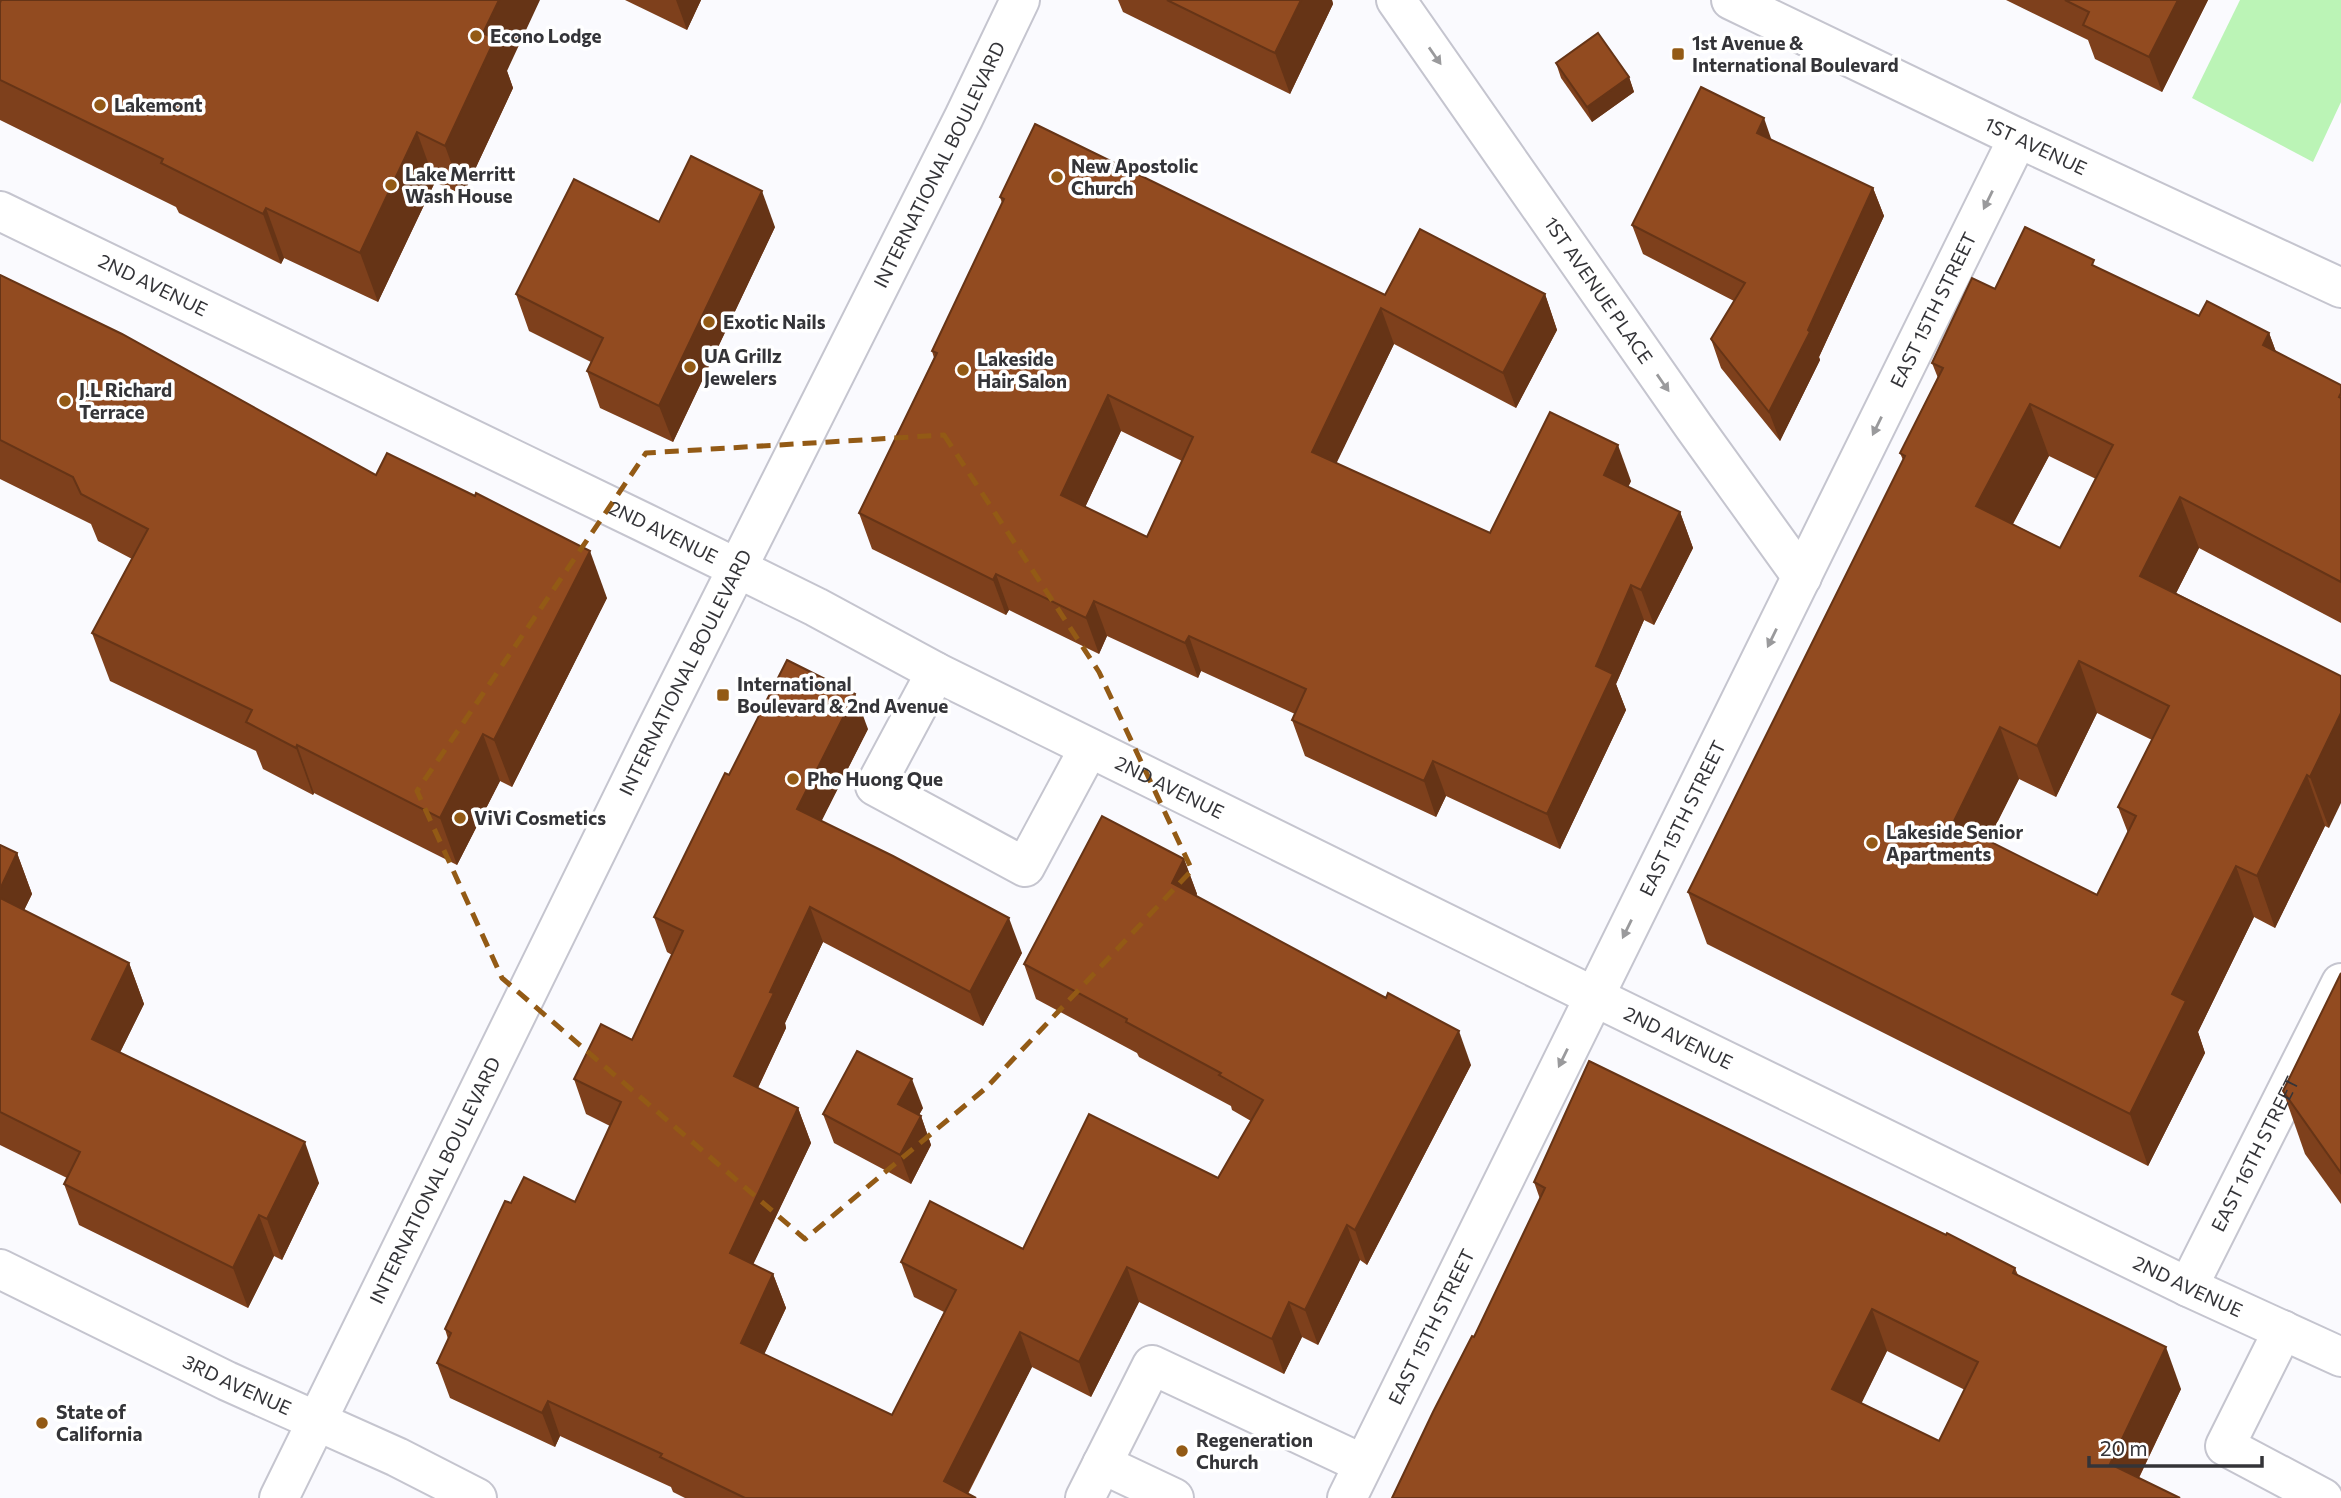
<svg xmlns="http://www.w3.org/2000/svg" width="2341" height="1498" viewBox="0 0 2341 1498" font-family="Commissioner,sans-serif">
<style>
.green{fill:#bbf4b6}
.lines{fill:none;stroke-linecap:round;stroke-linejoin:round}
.minor-casing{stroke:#c5c5cf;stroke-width:42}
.major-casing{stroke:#c5c5cf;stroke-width:42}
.minor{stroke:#fff;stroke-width:38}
.major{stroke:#fff;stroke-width:38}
.wall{fill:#7e401c;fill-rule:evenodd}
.shaded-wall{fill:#663416}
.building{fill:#924b20;stroke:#663416;stroke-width:2;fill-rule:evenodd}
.oneway{fill:#9a9a9c}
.marked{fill:none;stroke:#935a15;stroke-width:5;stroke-dasharray:14 9;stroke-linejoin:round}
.poi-dot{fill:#935a15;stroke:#fff;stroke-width:2.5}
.labels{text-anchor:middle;stroke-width:7;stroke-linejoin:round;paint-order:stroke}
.poi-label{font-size:19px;font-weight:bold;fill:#343438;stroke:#fff;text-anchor:start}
.street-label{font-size:19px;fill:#343438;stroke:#fff}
</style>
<rect width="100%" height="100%" fill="#fafafe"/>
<path class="green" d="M2240,0H2341V102L2313,162L2192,98Z"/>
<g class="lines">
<defs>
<g id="minor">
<path id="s1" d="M1396,0L1694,427L1802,577"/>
<path id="s2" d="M0,211L643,522L816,607L936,672L1593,996L2188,1287L2341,1357"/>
<path d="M936,672L875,786L1025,867L1089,748"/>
<path id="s3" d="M0,1269L227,1381L397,1457L477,1498"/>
<path id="s4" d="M2188,1287L2341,983"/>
<path d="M2283,1330L2225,1446L2323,1498"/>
<path d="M1102,1464L1174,1498"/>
<path d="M1085,1498L1152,1365L1363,1464"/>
</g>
<g id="major">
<path id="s5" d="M1731,0L2018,138L2341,288"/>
<path id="s6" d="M279,1498L654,734L964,117L1020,0"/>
<path id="s7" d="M1347,1498L2018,138"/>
</g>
</defs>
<use href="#minor" class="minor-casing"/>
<use href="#major" class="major-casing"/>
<use href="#minor" class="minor"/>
<use href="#major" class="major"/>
</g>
<g class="wall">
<path d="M625,0H701L687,30Z"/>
<path d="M1118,0H1332L1333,4L1290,94L1123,12Z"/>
<path d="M2006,0H2208L2162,92L2095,59L2088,40Z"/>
<path d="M0,3L507,71L513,88L463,195L435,182L378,302L284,258L281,264L179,213L176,207L0,120Z"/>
<path d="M1556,63L1629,77L1634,92L1592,122L1561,78Z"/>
<path d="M1772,140L1873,188L1884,216L1819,357L1820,360L1780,441L1721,368L1711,339L1734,301L1643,254L1632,225Z"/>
<path d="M1000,197L1385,295L1545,294L1557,330L1516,408L1394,344L1336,463L1490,533L1631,481L1628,487L1680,512L1693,548L1654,625L1644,620L1616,684L1626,710L1560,849L1446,796L1436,817L1305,756L1292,720L1295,714L1201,671L1198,678L1107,636L1099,654L1009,610L1006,615L872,549L859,513L934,358L932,351L1002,203ZM1121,431L1182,461L1147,537L1085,507Z"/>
<path d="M659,222L775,227L673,442L600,408L587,371L591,362L529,331L516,294Z"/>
<path d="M2097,268L2199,316L2269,333L2276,352L2341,385V623L2199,548L2176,593L2341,676L2329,828L2325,826L2275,928L2254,917L2198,1032L2205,1053L2148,1166L1707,944L1688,892L1903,460L1900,453L1938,378L1932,363L1995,289ZM2049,456L2096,479L2060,548L2013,524ZM2097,713L2152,740L2118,807L2128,833L2097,895L1988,841L2019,779L2056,797Z"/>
<path d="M0,275L607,598L512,787L500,781L457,865L314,793L313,795L263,769L256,751L110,681L92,633L132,559L98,541L91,524L0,479Z"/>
<path d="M868,729L821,821L1022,953L983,1026L823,942L785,1023L786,1028L758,1088L798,1108L811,1143L753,1264L773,1274L786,1308L764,1354L892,1415L944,1312L914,1297L901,1262L1023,1249L1218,1178L1251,1121L1232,1110L1231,1106L1139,1057L1137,1053L1036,999L1024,964L1184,859L1197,894L1196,896L1471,1065L1367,1265L1360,1260L1318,1345L1302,1337L1284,1374L1139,1302L1091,1397L1032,1367L968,1494L976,1498H685L673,1492L671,1487L560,1436L555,1447L450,1398L437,1363L448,1339L445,1329L511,1203L575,1202L610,1126L586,1114L574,1079L632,1040L672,955L667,952L654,917L729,775Z"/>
<path d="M0,845L17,853L32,894L24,910L129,963L144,1004L120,1052L319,1183L282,1260L274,1256L248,1308L79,1225L64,1184L67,1178L0,1145Z"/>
<path d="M2341,973V1204L2305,1154L2283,1091Z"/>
<path d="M923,1108L919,1115L921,1116L931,1145L911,1184L834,1143L823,1114Z"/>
<path d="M1534,1182L1946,1235L2015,1268L2018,1275L2181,1389L2139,1478L2180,1498L1474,1337L1540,1199ZM1887,1351L1965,1390L1939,1441L1861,1403Z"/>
</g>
<g class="shaded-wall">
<path d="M499,0H540L507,71L513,88L463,195L445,146L483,33Z"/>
<path d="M676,0H701L687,30Z"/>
<path d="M1301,0H1332L1333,4L1290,94L1275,53Z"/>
<path d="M2178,0H2208L2162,92L2149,57Z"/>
<path d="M1629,77L1634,92L1592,122L1587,107Z"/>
<path d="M1764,118L1774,147L1757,133Z"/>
<path d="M417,132L435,182L378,302L360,253Z"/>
<path d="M1873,188L1884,216L1819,357L1820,360L1780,441L1769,412Z"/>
<path d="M762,191L775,227L673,442L659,406Z"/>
<path d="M266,208L284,258L281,264L263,214Z"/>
<path d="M1545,294L1557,330L1516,408L1503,373Z"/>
<path d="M1381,308L1394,344L1325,487L1312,452Z"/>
<path d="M2269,333L2288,384L2263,345Z"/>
<path d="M1108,395L1121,431L1074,531L1061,495Z"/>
<path d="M2030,404L2049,456L1995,557L1976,506Z"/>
<path d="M1618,445L1631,481L1617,510L1604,475Z"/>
<path d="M2180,497L2199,548L2159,627L2140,576Z"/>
<path d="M1680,512L1693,548L1654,625L1641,590Z"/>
<path d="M590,551L607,598L512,787L494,740Z"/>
<path d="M996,574L1009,610L1006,615L993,580Z"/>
<path d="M1631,585L1644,620L1616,684L1626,710L1560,849L1547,814L1596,666Z"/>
<path d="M1094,601L1107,636L1099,654L1086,618Z"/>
<path d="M1189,636L1201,671L1198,678L1185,643Z"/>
<path d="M2079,661L2097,713L2056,797L2037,746Z"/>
<path d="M855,694L868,729L810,844L797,809Z"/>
<path d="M2341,713V803L2329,828L2310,777Z"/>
<path d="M2000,727L2019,779L1971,874L1953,823Z"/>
<path d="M483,734L500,781L457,865L440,818Z"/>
<path d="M297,745L314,793L313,795L296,748Z"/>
<path d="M1433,761L1446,796L1436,817L1424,781Z"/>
<path d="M2307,775L2325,826L2275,928L2257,876Z"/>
<path d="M17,853L32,894L11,937L0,907V889Z"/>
<path d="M1184,859L1197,894L1185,918L1172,883Z"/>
<path d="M2236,866L2254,917L2198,1032L2205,1053L2148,1166L2130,1114L2172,994Z"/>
<path d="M810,907L823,942L785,1023L786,1028L747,1111L734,1076L770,992Z"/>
<path d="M1009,918L1022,953L983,1026L970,992Z"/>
<path d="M129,963L144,1004L107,1079L92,1039Z"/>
<path d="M1459,1031L1471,1065L1367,1265L1355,1230Z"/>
<path d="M912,1079L923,1108L909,1132L898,1104Z"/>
<path d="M798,1108L811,1143L742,1288L730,1253Z"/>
<path d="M921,1116L931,1145L911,1184L900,1155Z"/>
<path d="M305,1142L319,1183L282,1260L267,1219Z"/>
<path d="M259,1215L274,1256L248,1308L233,1268Z"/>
<path d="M1347,1225L1360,1260L1318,1345L1305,1310Z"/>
<path d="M1127,1267L1139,1302L1091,1397L1079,1362Z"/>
<path d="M773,1274L786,1308L753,1378L741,1343Z"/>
<path d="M1289,1302L1302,1337L1284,1374L1272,1339Z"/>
<path d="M1872,1309L1887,1351L1848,1431L1832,1389Z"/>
<path d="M1020,1332L1032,1367L965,1498L944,1481Z"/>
<path d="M2166,1347L2181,1389L2129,1498L2110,1464Z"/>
<path d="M548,1401L560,1436L555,1447L542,1413Z"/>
</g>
<g class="building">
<path d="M1,0H499L483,33L495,39L445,146L417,132L360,253L266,208L263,214L161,163L163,159L0,80V3Z"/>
<path d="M1167,0H1301L1275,53Z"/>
<path d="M2065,0H2178L2149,57L2083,25L2089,12Z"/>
<path d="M1598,33L1629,77L1587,107L1556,63Z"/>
<path d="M1701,87L1764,118L1757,133L1873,188L1808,330L1810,332L1769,412L1711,339L1745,283L1632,225Z"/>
<path d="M1035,124L1385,295L1420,229L1545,294L1503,373L1381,308L1312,452L1490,533L1550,412L1618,445L1604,475L1680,512L1641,590L1631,585L1596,666L1613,674L1547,814L1433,761L1424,781L1292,720L1306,689L1189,636L1185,643L1094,601L1086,618L996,574L993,580L859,513L937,353L932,351L1004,199L1000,197ZM1108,395L1193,437L1147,537L1061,495Z"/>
<path d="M691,156L762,191L659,406L587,371L603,338L516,294L574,179L659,222Z"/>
<path d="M2025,227L2094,260L2092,265L2199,316L2207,301L2269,333L2263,345L2341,385V393L2339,397L2341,398V582L2180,497L2140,576L2341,676V713L2310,777L2307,775L2257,876L2236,866L2172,994L2186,1001L2130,1114L1688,892L1905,456L1900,453L1943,368L1932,363L1972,278L1995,289ZM2030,404L2113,445L2060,548L1976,506ZM2079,661L2169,706L2118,807L2136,816L2097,895L1953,823L2000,727L2037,746Z"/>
<path d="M0,275L122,334L376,475L387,453L475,496L476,493L590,551L494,740L483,734L440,818L297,745L296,748L246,722L252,710L92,633L148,529L81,494L73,477L0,440Z"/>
<path d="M787,660L855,694L797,809L893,856L1009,918L970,992L810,907L770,992L774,993L734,1076L798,1108L730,1253L773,1274L741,1343L892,1415L956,1290L901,1262L930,1201L1023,1249L1089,1114L1218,1178L1263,1100L1219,1075L1221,1073L1126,1022L1127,1019L1024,964L1102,816L1184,859L1172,883L1386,998L1388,993L1459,1031L1355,1230L1347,1225L1305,1310L1289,1302L1272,1339L1127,1267L1079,1362L1020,1332L944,1481L976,1498H745L660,1457L662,1454L548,1401L542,1413L437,1363L451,1333L445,1329L505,1201L511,1203L524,1177L575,1202L621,1102L574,1079L601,1024L632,1040L683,931L654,917L725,773L729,775Z"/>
<path d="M0,845L17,853L0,889Z"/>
<path d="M0,898L129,963L92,1039L305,1142L267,1219L259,1215L233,1268L64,1184L80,1152L0,1112Z"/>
<path d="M2341,973V1173L2283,1091Z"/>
<path d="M857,1051L912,1079L898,1104L921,1116L900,1155L823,1114Z"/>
<path d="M1589,1061L1946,1235L1947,1233L2015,1268L2013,1273L2166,1347L2110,1464L2180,1498H1392L1433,1412L1472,1336L1474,1337L1545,1188L1534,1182ZM1872,1309L1978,1362L1939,1441L1832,1389Z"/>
</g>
<defs><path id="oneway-solid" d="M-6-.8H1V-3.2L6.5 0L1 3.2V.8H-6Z" transform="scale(1.75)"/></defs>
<g class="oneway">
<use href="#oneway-solid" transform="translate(1435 56) rotate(55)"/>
<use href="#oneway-solid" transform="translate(1988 200) rotate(116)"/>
<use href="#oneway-solid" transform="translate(1663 383) rotate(55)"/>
<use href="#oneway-solid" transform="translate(1877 426) rotate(116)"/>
<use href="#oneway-solid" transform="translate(1772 638) rotate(116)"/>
<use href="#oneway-solid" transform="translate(1627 929) rotate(116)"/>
<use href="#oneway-solid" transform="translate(1563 1058) rotate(116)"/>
</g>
<path class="marked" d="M944,435L1099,672L1192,870L986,1088L805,1239L502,978L417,791L646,453Z"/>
<g class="poi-dot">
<circle cx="476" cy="36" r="7"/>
<rect x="1671" y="47" width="14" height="14" rx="3.5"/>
<circle cx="100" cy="105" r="7"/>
<circle cx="1057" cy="177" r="7"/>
<circle cx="391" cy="185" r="7"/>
<circle cx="709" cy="322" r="7"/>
<circle cx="690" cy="367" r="7"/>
<circle cx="963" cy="370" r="7"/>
<circle cx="65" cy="401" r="7"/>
<rect x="716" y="688" width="14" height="14" rx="3.5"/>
<circle cx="793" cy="779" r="7"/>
<circle cx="460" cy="818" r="7"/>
<circle cx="1872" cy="843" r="7"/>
<circle cx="42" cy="1423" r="7"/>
<circle cx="1182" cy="1451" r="7"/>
</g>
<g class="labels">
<g class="poi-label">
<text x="490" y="43">Econo Lodge</text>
<text x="1692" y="50">1st Avenue &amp;<tspan x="1692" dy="22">International Boulevard</tspan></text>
<text x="114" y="112">Lakemont</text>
<text x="1071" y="173">New Apostolic<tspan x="1071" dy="22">Church</tspan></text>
<text x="405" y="181">Lake Merritt<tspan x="405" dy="22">Wash House</tspan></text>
<text x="723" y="329">Exotic Nails</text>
<text x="704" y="363">UA Grillz<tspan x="704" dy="22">Jewelers</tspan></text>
<text x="977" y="366">Lakeside<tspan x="977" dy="22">Hair Salon</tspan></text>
<text x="79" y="397">J.L Richard<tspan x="79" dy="22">Terrace</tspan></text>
<text x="737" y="691">International<tspan x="737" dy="22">Boulevard &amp; 2nd Avenue</tspan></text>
<text x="807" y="786">Pho Huong Que</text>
<text x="474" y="825">ViVi Cosmetics</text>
<text x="1886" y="839">Lakeside Senior<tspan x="1886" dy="22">Apartments</tspan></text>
<text x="56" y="1419">State of<tspan x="56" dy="22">California</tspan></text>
<text x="1196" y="1447">Regeneration<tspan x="1196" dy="22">Church</tspan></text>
</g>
<g class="street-label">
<text dy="7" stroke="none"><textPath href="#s5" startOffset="338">1ST AVENUE</textPath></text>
<text dy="7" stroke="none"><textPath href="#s6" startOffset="1488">INTERNATIONAL BOULEVARD</textPath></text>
<text dy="7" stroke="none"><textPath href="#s2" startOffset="170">2ND AVENUE</textPath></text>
<text dy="7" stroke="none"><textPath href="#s1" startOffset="354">1ST AVENUE PLACE</textPath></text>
<text dy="7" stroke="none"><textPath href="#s7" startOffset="1325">EAST 15TH STREET</textPath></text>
<text dy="7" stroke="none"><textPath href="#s2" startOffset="737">2ND AVENUE</textPath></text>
<text dy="7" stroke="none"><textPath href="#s6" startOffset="920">INTERNATIONAL BOULEVARD</textPath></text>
<text dy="7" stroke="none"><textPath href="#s2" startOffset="1304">2ND AVENUE</textPath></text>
<text dy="7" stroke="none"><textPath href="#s7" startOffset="758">EAST 15TH STREET</textPath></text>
<text dy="7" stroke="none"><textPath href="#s2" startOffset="1871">2ND AVENUE</textPath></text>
<text dy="7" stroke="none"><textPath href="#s4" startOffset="149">EAST 16TH STREET</textPath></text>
<text dy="7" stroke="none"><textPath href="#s6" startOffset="354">INTERNATIONAL BOULEVARD</textPath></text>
<text dy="7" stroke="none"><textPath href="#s2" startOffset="2438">2ND AVENUE</textPath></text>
<text dy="7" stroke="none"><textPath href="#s7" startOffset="191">EAST 15TH STREET</textPath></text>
<text dy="7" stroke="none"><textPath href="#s3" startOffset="264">3RD AVENUE</textPath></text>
</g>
</g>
<path d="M2089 1456v10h173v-10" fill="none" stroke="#343438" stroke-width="3.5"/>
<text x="2100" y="1456" font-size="21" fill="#343438" stroke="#ffffff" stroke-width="5" paint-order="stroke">20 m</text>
</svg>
